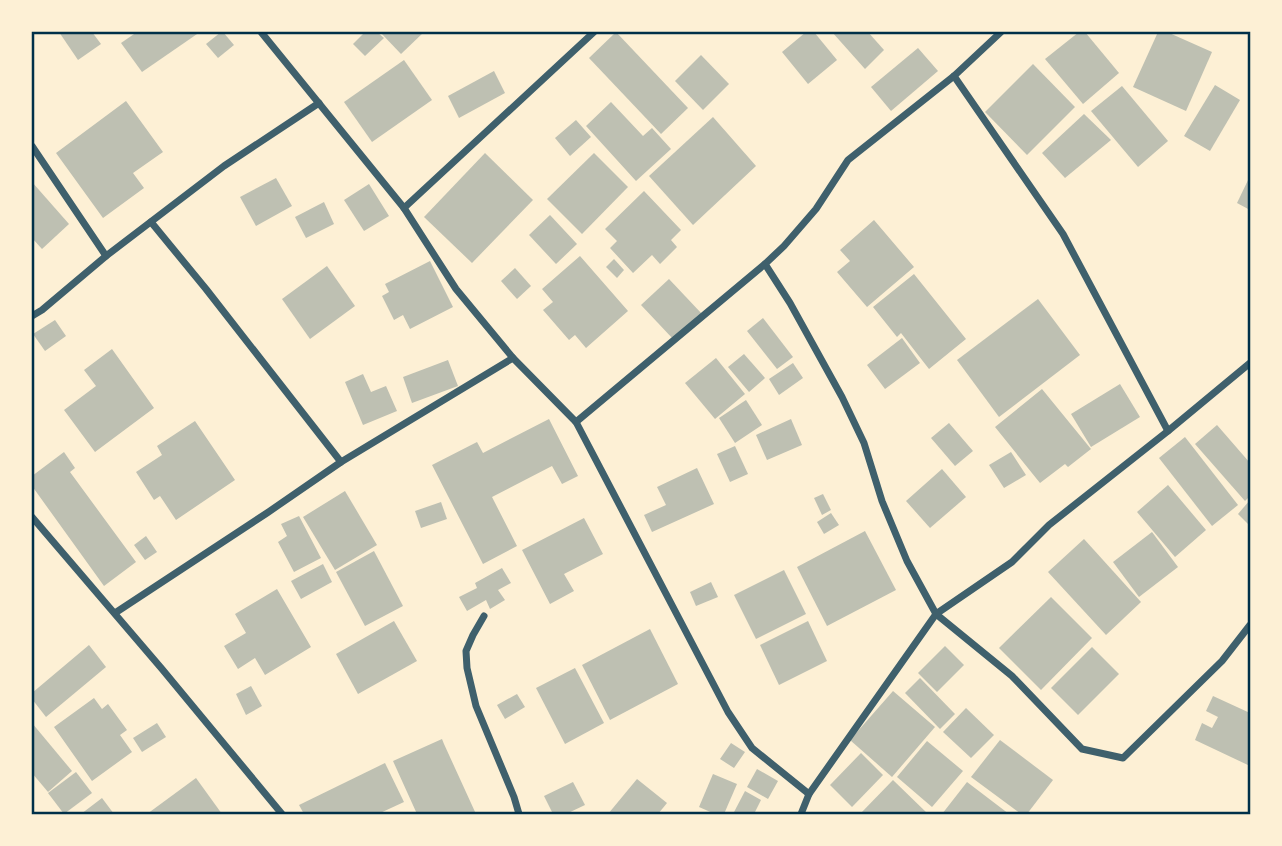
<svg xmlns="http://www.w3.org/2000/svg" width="1282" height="846" viewBox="0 0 1282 846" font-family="Arial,sans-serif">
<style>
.building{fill:#bec0b2}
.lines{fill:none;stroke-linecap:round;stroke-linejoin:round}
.minor{stroke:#3f606c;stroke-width:7}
.neatline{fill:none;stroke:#003049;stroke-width:2.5}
</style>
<rect width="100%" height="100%" fill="#fdf0d5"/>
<g class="building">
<path d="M59,32H92L101,44L78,60Z"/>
<path d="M137,32H200L142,72L121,43Z"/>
<path d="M221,32H223L234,45L218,58L206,44Z"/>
<path d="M365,32H377L384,38L365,56L353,44Z"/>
<path d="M380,32H424L401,54Z"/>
<path d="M616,32L688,108L661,134L589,58Z"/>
<path d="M806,32H814L837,60L808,84L782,52Z"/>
<path d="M832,32H868L884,50L865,69Z"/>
<path d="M1079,32H1085L1119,73L1083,104L1045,59Z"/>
<path d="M1158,32H1167L1212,52L1186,111L1133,87Z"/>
<path d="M918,48L938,71L891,111L871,87Z"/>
<path d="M701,55L729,84L703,110L675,81Z"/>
<path d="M404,60L432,100L372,142L344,102Z"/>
<path d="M1033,64L1075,107L1027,155L985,112Z"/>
<path d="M494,71L505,93L459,118L448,96Z"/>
<path d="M1215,85L1240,100L1210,151L1184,136Z"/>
<path d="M1122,86L1168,141L1138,167L1091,111Z"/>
<path d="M126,101L163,152L133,173L144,188L103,218L56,153Z"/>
<path d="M611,102L643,136L652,128L671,149L636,181L586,126Z"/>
<path d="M1084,114L1111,140L1065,178L1042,153Z"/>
<path d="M713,117L756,166L693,225L649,176Z"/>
<path d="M576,120L591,137L570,156L555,138Z"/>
<path d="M485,153L533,200L472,263L424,217Z"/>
<path d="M594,153L628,187L582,234L547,199Z"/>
<path d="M1250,176V210L1237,203Z"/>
<path d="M276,178L292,206L256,226L240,197Z"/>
<path d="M32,182L69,224L42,249L32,238Z"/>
<path d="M369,184L389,216L364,231L344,200Z"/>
<path d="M644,191L681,230L671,240L677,247L660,264L652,255L633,273L610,248L617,241L605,229Z"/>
<path d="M324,202L334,224L306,238L295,217Z"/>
<path d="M550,215L577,244L556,264L529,235Z"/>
<path d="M874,220L914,267L867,307L837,272L850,261L840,250Z"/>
<path d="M580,256L628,311L586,348L575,335L569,340L543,310L553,302L542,289Z"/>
<path d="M614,259L624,270L617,278L606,267Z"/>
<path d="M430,261L453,307L410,329L403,315L394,320L382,296L389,292L385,284Z"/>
<path d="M327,266L355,306L310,339L282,299Z"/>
<path d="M515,268L531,286L517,299L501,281Z"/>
<path d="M914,274L966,339L929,369L901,333L897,337L873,307Z"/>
<path d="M669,279L702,314L674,340L641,305Z"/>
<path d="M1038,299L1080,355L999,417L957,360Z"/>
<path d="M763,318L793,357L777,369L747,331Z"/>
<path d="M55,320L66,336L45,351L33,334Z"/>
<path d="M902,338L920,363L885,389L867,365Z"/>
<path d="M112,349L154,408L95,452L64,410L96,386L84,370Z"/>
<path d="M744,354L765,378L749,392L728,367Z"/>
<path d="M716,358L745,394L715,419L685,383Z"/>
<path d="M448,360L458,386L412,403L403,377Z"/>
<path d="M793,363L803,378L779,395L769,379Z"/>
<path d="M363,374L371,392L386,386L397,411L363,425L345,382Z"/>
<path d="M1120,384L1140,417L1091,447L1071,414Z"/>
<path d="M1042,389L1091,449L1068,467L1065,464L1040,483L995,427Z"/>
<path d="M746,400L762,425L735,443L719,418Z"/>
<path d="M549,419L578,476L562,484L552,466L492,497L517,546L483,564L432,465L477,442L483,453Z"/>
<path d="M791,419L802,445L767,460L756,435Z"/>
<path d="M195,421L235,480L176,520L160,496L154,500L136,472L162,455L157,446Z"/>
<path d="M949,423L973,451L955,466L931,438Z"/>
<path d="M1217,425L1250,463V496L1245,501L1195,444Z"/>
<path d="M1185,437L1238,505L1212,526L1159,458Z"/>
<path d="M735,446L748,474L730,482L717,454Z"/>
<path d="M64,452L75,468L70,472L136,562L104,586L32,486V476Z"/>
<path d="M1011,452L1026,475L1004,488L989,465Z"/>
<path d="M697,468L714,504L652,532L644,515L666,505L657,487Z"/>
<path d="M942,469L966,497L930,528L906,501Z"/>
<path d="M1168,485L1206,530L1175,557L1137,512Z"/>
<path d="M345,491L377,545L335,570L303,517Z"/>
<path d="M823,494L831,510L822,515L814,498Z"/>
<path d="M1250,500V526L1238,514Z"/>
<path d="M441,502L447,519L421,528L415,511Z"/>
<path d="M831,513L839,525L824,534L817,522Z"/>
<path d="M299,516L321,558L294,572L278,542L287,536L281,524Z"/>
<path d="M584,518L603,554L564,574L574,591L550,604L522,550Z"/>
<path d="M865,531L896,590L827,626L797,567Z"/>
<path d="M1152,532L1178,567L1139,597L1113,562Z"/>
<path d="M146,536L157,552L145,560L134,545Z"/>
<path d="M1084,539L1141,602L1106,635L1048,572Z"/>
<path d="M374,551L403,606L365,626L336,572Z"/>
<path d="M323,564L332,582L301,599L291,581Z"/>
<path d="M502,568L511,583L498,590L505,600L490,609L486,600L467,611L459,597L477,588L475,583Z"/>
<path d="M784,570L806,614L756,639L734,595Z"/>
<path d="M711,582L718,597L696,606L690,592Z"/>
<path d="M277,589L311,647L265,675L255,658L238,669L224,646L246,633L235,614Z"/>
<path d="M1051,597L1092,638L1041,690L999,648Z"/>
<path d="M394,621L417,661L358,694L336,654Z"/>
<path d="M808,621L827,661L779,685L760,645Z"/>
<path d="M650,629L678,684L610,720L582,665Z"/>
<path d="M89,645L106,667L46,717L32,699V693Z"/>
<path d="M945,646L964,665L937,692L918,673Z"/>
<path d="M1092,647L1119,674L1078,715L1051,688Z"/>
<path d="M575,668L604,723L565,744L536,688Z"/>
<path d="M920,678L955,714L940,729L905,693Z"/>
<path d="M251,686L262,706L246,715L236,694Z"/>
<path d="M893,691L935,727L892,777L850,740Z"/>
<path d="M517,694L525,707L505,719L497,705Z"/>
<path d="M1213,696L1250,713V766L1195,740L1202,723L1212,728L1218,717L1206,711Z"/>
<path d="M94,698L102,709L108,704L127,730L120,735L132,752L92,781L54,727Z"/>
<path d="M966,708L994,735L971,758L943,732Z"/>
<path d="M32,723L72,771L48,792L32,773Z"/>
<path d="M157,723L166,737L142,752L133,738Z"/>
<path d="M442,739L444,744L476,814H417L393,761Z"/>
<path d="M1000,740L1053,780L1027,814H1021L971,777Z"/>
<path d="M927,741L963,771L932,807L897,777Z"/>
<path d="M731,743L745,752L734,768L720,759Z"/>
<path d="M861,753L883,775L852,807L830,785Z"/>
<path d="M385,763L404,802L378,814H304L299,805Z"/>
<path d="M757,769L778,781L768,799L747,787Z"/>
<path d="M76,772L92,793L64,814L48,793Z"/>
<path d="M713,774L737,784L724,814H715L699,807Z"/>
<path d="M196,778L222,814H147Z"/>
<path d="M637,779L667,803L658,814H608Z"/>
<path d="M893,780L928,814H860Z"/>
<path d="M573,782L585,805L566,814H553L544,796Z"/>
<path d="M967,782L1009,814H942Z"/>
<path d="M745,791L761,800L754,814H733Z"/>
<path d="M102,798L114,814H81Z"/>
</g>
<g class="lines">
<g class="minor">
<path d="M261,32L404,208L456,289L513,358L576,422L728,712L752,748L809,794"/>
<path d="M1001,32L954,76L848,160L816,209L784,246L765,264L790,303L842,397L864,443L882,501L907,561L936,614L1012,676L1082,749L1123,758L1222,661L1250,625"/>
<path d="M954,76L1063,234L1168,431"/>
<path d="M32,146L106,256"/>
<path d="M404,208L594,32"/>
<path d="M151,222L206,289L341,462"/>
<path d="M32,316L42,310L106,256L224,166L319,103"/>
<path d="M576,422L765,264"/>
<path d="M32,517L162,669L282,814"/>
<path d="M115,613L267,513L341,462L513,358"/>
<path d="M484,616L473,635L466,651L467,668L476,706L514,797L519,814"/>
<path d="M801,814L809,794L936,614L1012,562L1049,525L1168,431L1250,363"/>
</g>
</g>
<rect width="1282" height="846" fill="none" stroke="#fdf0d5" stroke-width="66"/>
<rect x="33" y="33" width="1216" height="780" class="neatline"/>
</svg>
